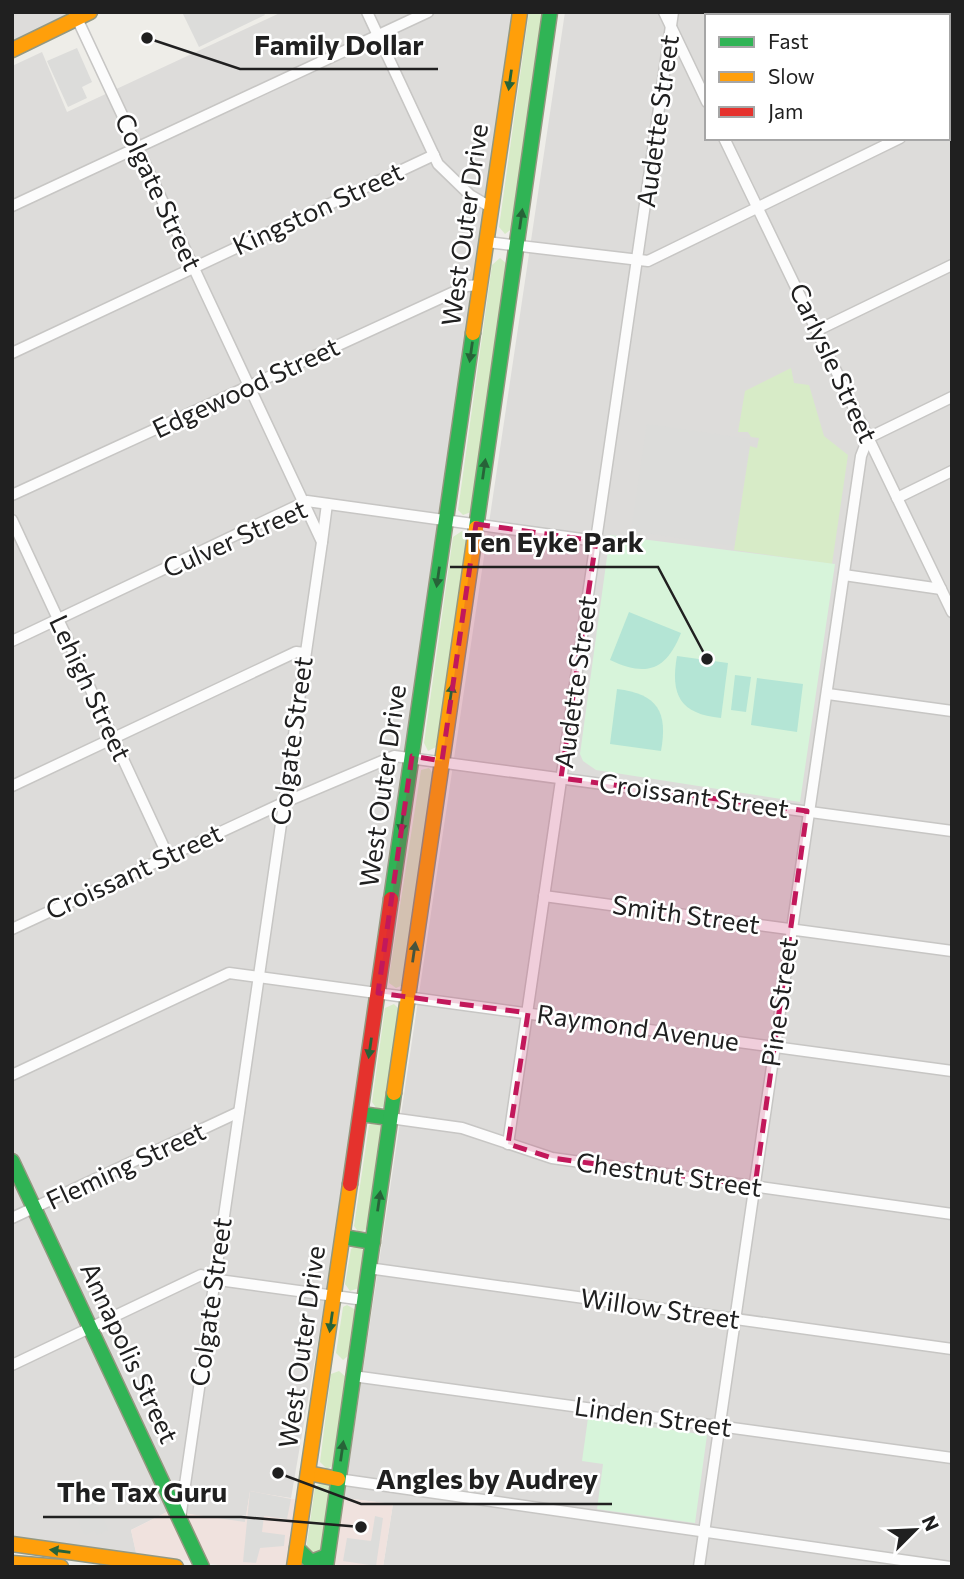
<svg xmlns="http://www.w3.org/2000/svg" width="964" height="1579" viewBox="0 0 964 1579" font-family="Commissioner,sans-serif">
<style>
.residential{fill:#dddcda;fill-rule:evenodd}
.commercial{fill:#f0e2de}
.religious{fill:#dcdcda}
.grass{fill:#d7ebc7}
.park{fill:#d7f4da}
.pitch{fill:#b4e5d5}
.lines{fill:none;stroke-linecap:round;stroke-linejoin:round}
.street-casing{stroke:#c7c6c4;stroke-width:13}
.fast-casing{stroke:#949880;stroke-width:17}
.slow-casing{stroke:#949880;stroke-width:17}
.jam-casing{stroke:#949880;stroke-width:17}
.street{stroke:#fcfcfc;stroke-width:10}
.fast{stroke:#30b455;stroke-width:14}
.slow{stroke:#ff9f0a;stroke-width:14}
.jam{stroke:#e5322d;stroke-width:14}
.oneway{fill:#276338}
.marked{fill:#c2185b;fill-opacity:0.2;stroke:#c2185b;stroke-width:5;stroke-dasharray:14 9;stroke-linejoin:round}
.labels{text-anchor:middle;stroke-width:5;stroke-linejoin:round;paint-order:stroke}
.street-label{font-size:26px;fill:#202020;stroke:#fff}
.leader{fill:none;stroke:#202020;stroke-width:2.5}
.callout-dot{fill:#202020;stroke:#fff;stroke-width:2.5}
.callout-label{font-size:28px;text-anchor:middle;font-weight:bold;fill:#202020;stroke:#fff;stroke-width:5;stroke-linejoin:round;paint-order:stroke}
</style>
<rect width="100%" height="100%" fill="#eeede8"/>
<g class="residential">
<path d="M12,12H69V13L12,41Z"/>
<path d="M282,12H520L338,1225L291,1498L250,1492L245,1523L169,1511L131,1530L138,1561L12,1545V66L42,52L67,112Z"/>
<path d="M565,12H952V1567H383L393,1504L344,1498ZM707,16H948V138H707Z"/>
</g>
<g class="commercial">
<path d="M250,1491L299,1500L288,1567H232L136,1553L131,1530L169,1511L245,1522Z"/>
<path d="M344,1498L393,1504L383,1567H334Z"/>
</g>
<g class="religious">
<path d="M182,12H263L265,15L199,47Z"/>
<path d="M77,48L92,82L82,87L87,98L68,107L47,61Z"/>
<path d="M647,424L750,439L734,546L631,531Z"/>
<path d="M250,1491L291,1499L287,1519L264,1516L262,1532L285,1535L284,1546L260,1548L256,1563L243,1562Z"/>
<path d="M91,1494L108,1530L97,1535L95,1530L85,1535L78,1520L89,1515L82,1498Z"/>
<path d="M375,1516L383,1518L376,1566L343,1561L347,1538L371,1541Z"/>
</g>
<g class="grass">
<path d="M529,12H544L513,228L505,234L499,227Z"/>
<path d="M500,258L507,264L472,508L471,512L463,515L458,510L492,265Z"/>
<path d="M791,368L794,383L809,385L824,436L848,455L832,564L734,550L750,446L757,448L759,438L751,437L748,432H738L745,391Z"/>
<path d="M462,531L468,538L438,746L428,751L424,743L453,537Z"/>
<path d="M429,768L434,775L403,985L396,988L389,983V977L421,770Z"/>
<path d="M394,1004L400,1010L385,1106L377,1109L372,1102L385,1008Z"/>
<path d="M375,1122L382,1127V1131L368,1228L359,1233L354,1226L369,1125Z"/>
<path d="M355,1246L365,1251L359,1288L350,1291L345,1284L351,1249Z"/>
<path d="M347,1305L356,1310L349,1355L343,1360L336,1353L343,1307Z"/>
<path d="M339,1371L347,1378L334,1465L327,1469L320,1462L331,1374Z"/>
<path d="M324,1481L332,1488L322,1553L312,1558L306,1550L315,1487Z"/>
</g>
<g class="park">
<path d="M610,535L835,564L800,802L596,770L583,761L580,754Z"/>
<path d="M588,1418L707,1435L695,1523L597,1509L603,1464L582,1461Z"/>
</g>
<g class="pitch">
<path d="M629,612L681,633C666,671 646,677 610,660Z"/>
<path d="M677,656L728,663L721,718C680,714 670,695 677,656Z"/>
<path d="M735,675L751,677L746,712L731,710Z"/>
<path d="M757,678L803,684L797,732L751,725Z"/>
<path d="M617,689C658,694 668,712 661,751L610,744Z"/>
</g>
<g class="lines">
<defs>
<g id="street">
<path d="M74,12L322,542L180,1519"/>
<path d="M367,12L438,164L470,195L492,208"/>
<path d="M664,12L707,102"/>
<path d="M886,16L893,12"/>
<path d="M948,115L952,113"/>
<path d="M724,138L952,612"/>
<path d="M12,206L428,12"/>
<path d="M487,242L648,261L900,138"/>
<path d="M818,330L952,265"/>
<path d="M12,353L434,155"/>
<path d="M12,495L467,286L481,285"/>
<path d="M897,498L952,471"/>
<path d="M12,520L168,856"/>
<path d="M322,542L327,504"/>
<path d="M844,575L941,589"/>
<path d="M12,641L307,501L596,541"/>
<path d="M828,694L952,711"/>
<path d="M12,786L296,652L305,653"/>
<path d="M544,896L952,951"/>
<path d="M12,929L283,803L394,756L952,831"/>
<path d="M12,1075L229,973L952,1071"/>
<path d="M390,1118L462,1128L552,1158L952,1214"/>
<path d="M508,1144L673,12"/>
<path d="M12,1218L239,1112"/>
<path d="M368,1268L952,1349"/>
<path d="M12,1365L201,1275L226,1281L364,1300"/>
<path d="M353,1376L952,1458"/>
<path d="M338,1479L950,1567"/>
<path d="M699,1567L861,456L868,438L952,397"/>
</g>
<g id="fast">
<path d="M476,528L550,12"/>
<path d="M391,899L473,333"/>
<path d="M361,1114L390,1118"/>
<path d="M12,1161L202,1567"/>
<path d="M343,1237L373,1242"/>
<path d="M297,1548L311,1562L327,1556"/>
<path d="M326,1567L394,1093"/>
</g>
<g id="slow">
<path d="M12,50L90,12"/>
<path d="M473,333L520,12"/>
<path d="M394,1093L476,528"/>
<path d="M308,1473L338,1479"/>
<path d="M12,1544L176,1567"/>
<path d="M12,1563L61,1567"/>
<path d="M294,1567L350,1184"/>
</g>
<path id="jam" d="M350,1184L391,899"/>
</defs>
<use href="#street" class="street-casing"/>
<use href="#fast" class="fast-casing"/>
<use href="#slow" class="slow-casing"/>
<use href="#jam" class="jam-casing"/>
<use href="#street" class="street"/>
<use href="#fast" class="fast"/>
<use href="#slow" class="slow"/>
<use href="#jam" class="jam"/>
</g>
<defs><path id="oneway-solid" d="M-6-.8H1V-3.2L6.5 0L1 3.2V.8H-6Z" transform="scale(1.75)"/></defs>
<g class="oneway">
<use href="#oneway-solid" transform="translate(510 80) rotate(98)"/>
<use href="#oneway-solid" transform="translate(521 219) rotate(-82)"/>
<use href="#oneway-solid" transform="translate(471 352) rotate(98)"/>
<use href="#oneway-solid" transform="translate(484 469) rotate(-82)"/>
<use href="#oneway-solid" transform="translate(438 577) rotate(98)"/>
<use href="#oneway-solid" transform="translate(451 694) rotate(-82)"/>
<use href="#oneway-solid" transform="translate(402 823) rotate(98)"/>
<use href="#oneway-solid" transform="translate(414 952) rotate(-82)"/>
<use href="#oneway-solid" transform="translate(370 1048) rotate(98)"/>
<use href="#oneway-solid" transform="translate(379 1201) rotate(-82)"/>
<use href="#oneway-solid" transform="translate(331 1322) rotate(98)"/>
<use href="#oneway-solid" transform="translate(342 1451) rotate(-82)"/>
<use href="#oneway-solid" transform="translate(60 1551) rotate(-172)"/>
</g>
<path class="marked" d="M476,524L596,541L561,778L807,811L755,1186L552,1158L508,1144L528,1013L378,993L412,756L442,761Z"/>
<g class="labels">
<g class="street-label">
<text transform="translate(658 121) rotate(-82)" y="9">Audette Street</text>
<text transform="translate(158 192) rotate(65)" y="9">Colgate Street</text>
<text transform="translate(318 209) rotate(-25)" y="9">Kingston Street</text>
<text transform="translate(465 225) rotate(-82)" y="9">West Outer Drive</text>
<text transform="translate(833 363) rotate(65)" y="9">Carlysle Street</text>
<text transform="translate(246 388) rotate(-25)" y="9">Edgewood Street</text>
<text transform="translate(235 539) rotate(-24)" y="9">Culver Street</text>
<text transform="translate(576 682) rotate(-82)" y="9">Audette Street</text>
<text transform="translate(90 688) rotate(65)" y="9">Lehigh Street</text>
<text transform="translate(292 741) rotate(-82)" y="9">Colgate Street</text>
<text transform="translate(383 786) rotate(-82)" y="9">West Outer Drive</text>
<text transform="translate(694 796) rotate(8)" y="9">Croissant Street</text>
<text transform="translate(134 872) rotate(-25)" y="9">Croissant Street</text>
<text transform="translate(686 915) rotate(8)" y="9">Smith Street</text>
<text transform="translate(780 1002) rotate(-82)" y="9">Pine Street</text>
<text transform="translate(638 1028) rotate(8)" y="9">Raymond Avenue</text>
<text transform="translate(126 1166) rotate(-25)" y="9">Fleming Street</text>
<text transform="translate(669 1175) rotate(8)" y="9">Chestnut Street</text>
<text transform="translate(211 1302) rotate(-82)" y="9">Colgate Street</text>
<text transform="translate(660 1309) rotate(8)" y="9">Willow Street</text>
<text transform="translate(302 1347) rotate(-82)" y="9">West Outer Drive</text>
<text transform="translate(129 1353) rotate(65)" y="9">Annapolis Street</text>
<text transform="translate(653 1417) rotate(8)" y="9">Linden Street</text>
</g>
</g>
<path class="leader" d="M147 38L240 69H438M707 659L658 567H450M278 1473L361 1504H612M361 1527L241 1517H43"/>
<g class="callout-dot">
<circle cx="147" cy="38" r="7"/>
<circle cx="707" cy="659" r="7"/>
<circle cx="278" cy="1473" r="7"/>
<circle cx="361" cy="1527" r="7"/>
</g>
<g class="callout-label">
<text x="339" y="55">Family Dollar</text>
<text x="554" y="552">Ten Eyke Park</text>
<text x="487" y="1489">Angles by Audrey</text>
<text x="142" y="1502">The Tax Guru</text>
</g>
<rect width="964" height="1579" fill="none" stroke="#202020" stroke-width="28"/>
<rect x="705" y="14" width="245" height="126" fill="#ffffff" stroke="#a6a6a6" stroke-width="2"/>
<rect x="719" y="37" width="35" height="10" fill="#30b455" stroke="#a6a6a6" stroke-width="2"/>
<text x="768" y="49" font-size="21" fill="#202020">Fast</text>
<rect x="719" y="72" width="35" height="10" fill="#ff9f0a" stroke="#a6a6a6" stroke-width="2"/>
<text x="768" y="84" font-size="21" fill="#202020">Slow</text>
<rect x="719" y="107" width="35" height="10" fill="#e5322d" stroke="#a6a6a6" stroke-width="2"/>
<text x="768" y="119" font-size="21" fill="#202020">Jam</text>
<g transform="translate(915 1530) rotate(66)" stroke="#ffffff" stroke-width="5" paint-order="stroke">
<path d="M0-5L12 26L0 18L-12 26Z" fill="#202020"/>
<text y="-10" font-size="19" font-weight="bold" text-anchor="middle" fill="#202020">N</text>
</g>
</svg>
